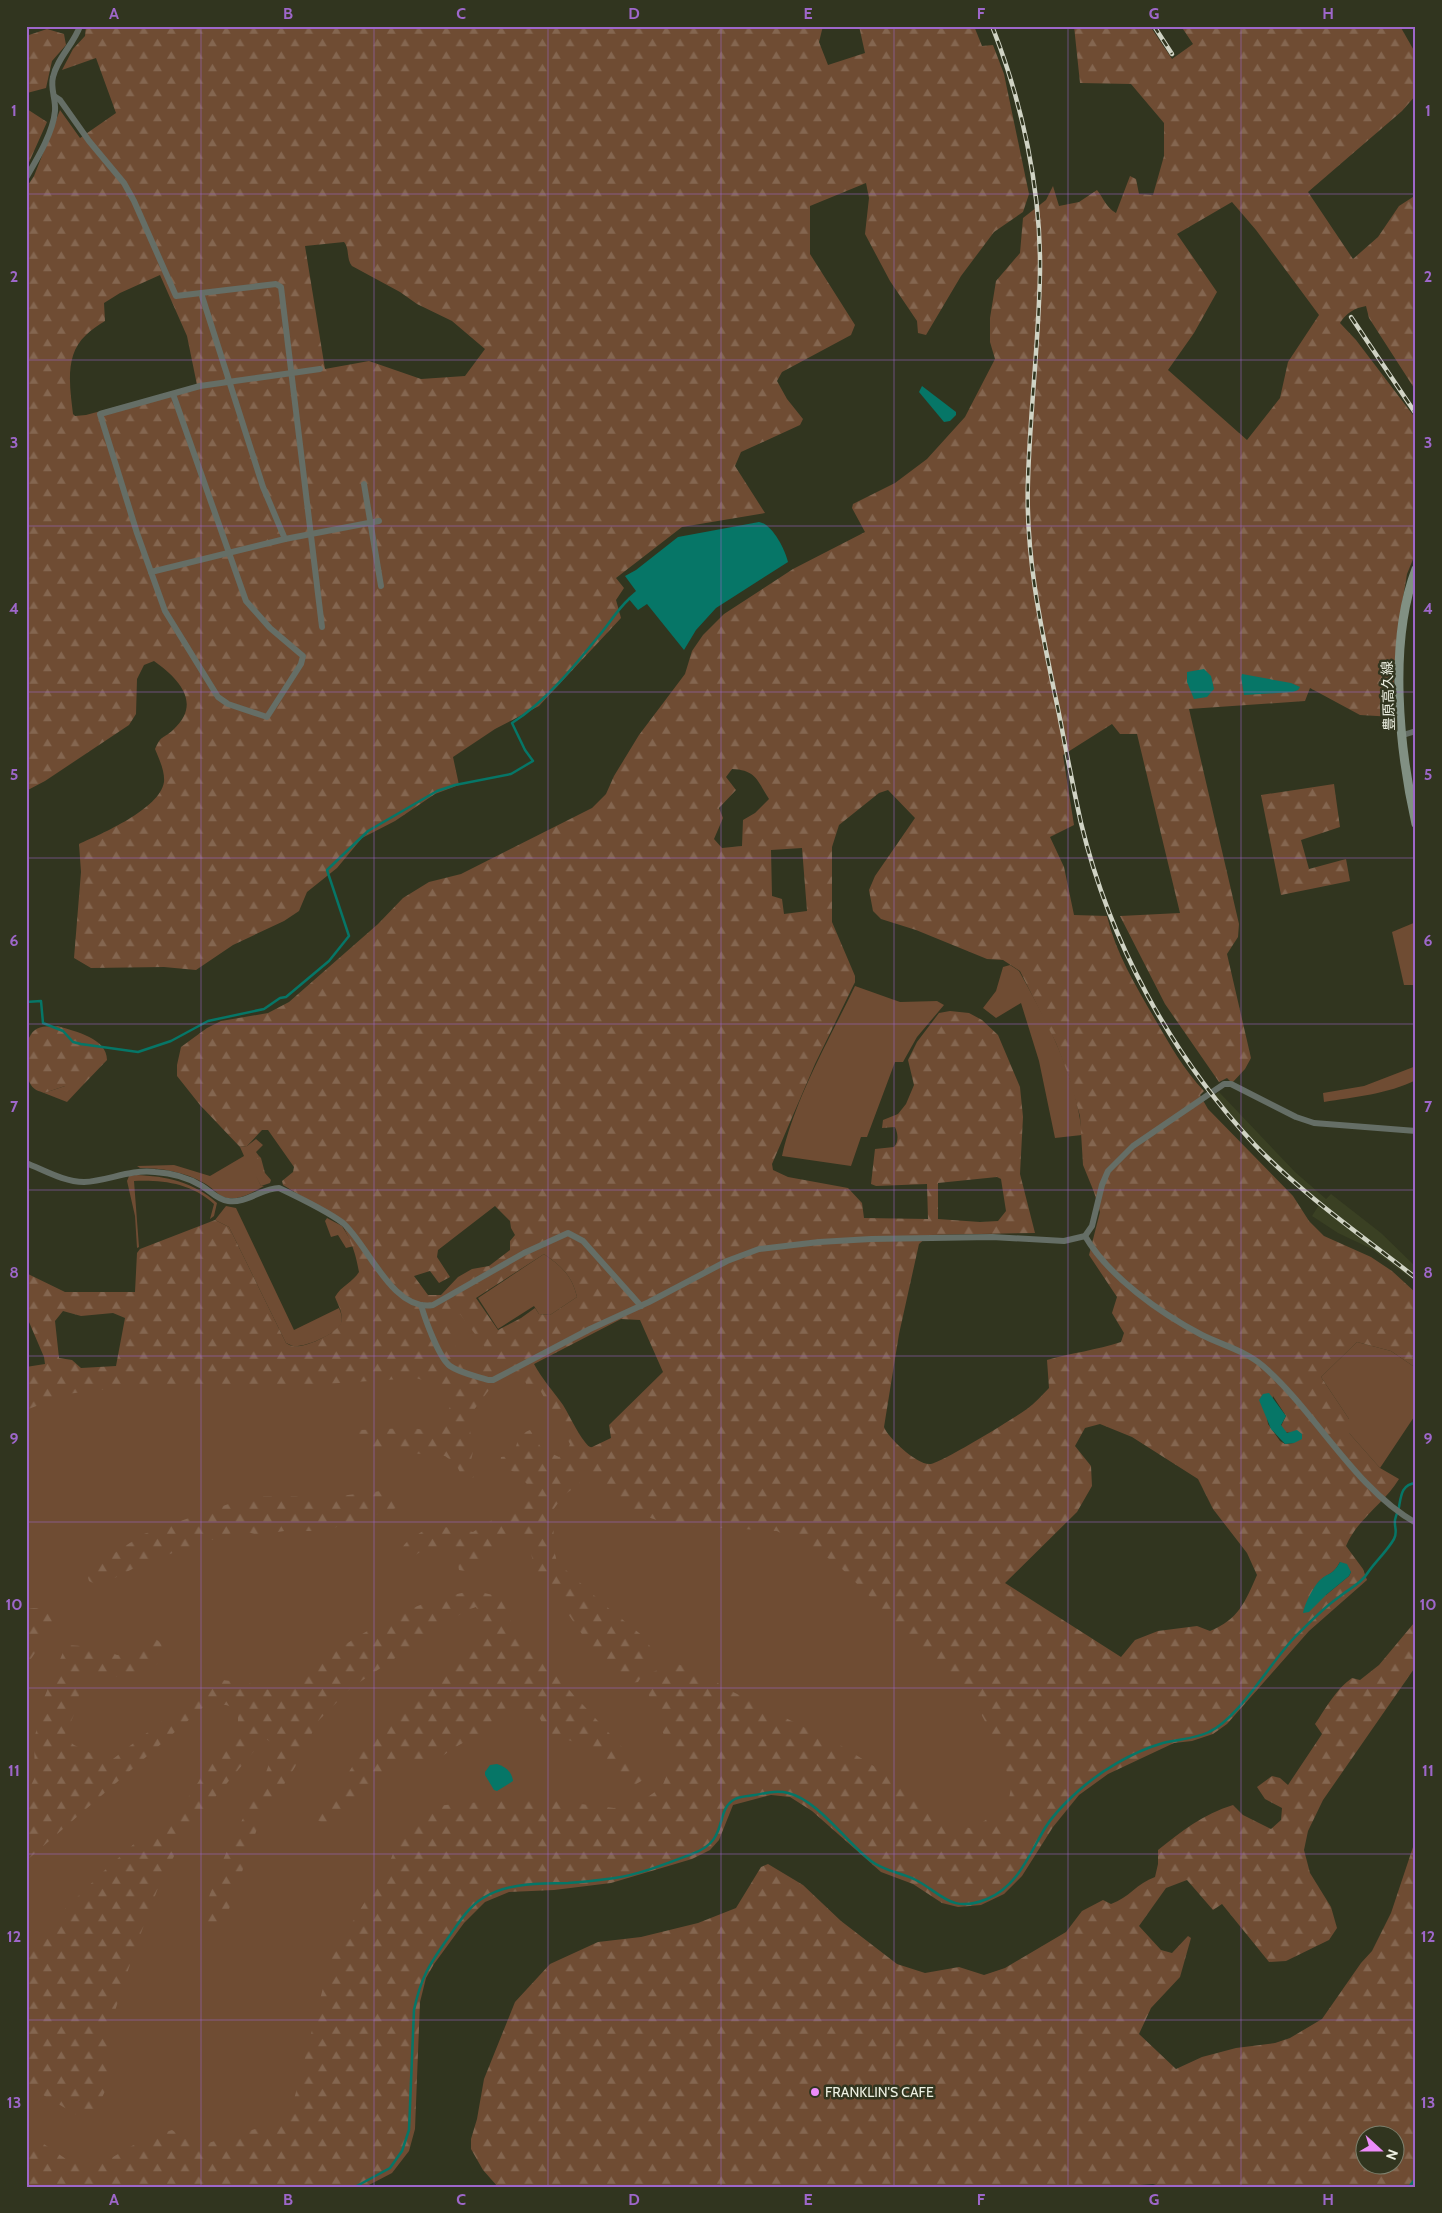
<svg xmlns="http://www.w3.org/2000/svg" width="1442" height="2213" viewBox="0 0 1442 2213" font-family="Cabin,'Noto Sans JP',sans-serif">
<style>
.built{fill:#3a4023}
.green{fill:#6f4c33}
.forest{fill:url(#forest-firs);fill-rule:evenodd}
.water{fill:#067667}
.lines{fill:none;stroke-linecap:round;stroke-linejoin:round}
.stream{stroke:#067667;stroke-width:2.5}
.minor{stroke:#656e66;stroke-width:6}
.secondary{stroke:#819083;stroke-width:9}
.rail-casing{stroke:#d0d3c4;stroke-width:4.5}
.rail{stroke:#31351f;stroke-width:2.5;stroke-dasharray:8;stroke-linecap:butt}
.grid{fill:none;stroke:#9e67ca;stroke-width:1;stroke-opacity:0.55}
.poi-dot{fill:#ed8cfa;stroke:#31351f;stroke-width:2}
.labels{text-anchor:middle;stroke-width:5;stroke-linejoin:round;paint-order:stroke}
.street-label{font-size:14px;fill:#eef1e3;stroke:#31351f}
.poi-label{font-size:14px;fill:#eef1e3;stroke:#31351f;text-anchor:start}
.neatline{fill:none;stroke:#9e67ca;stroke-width:2}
.grid-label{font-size:16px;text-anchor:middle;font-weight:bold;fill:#9e67ca}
</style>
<defs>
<pattern id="forest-firs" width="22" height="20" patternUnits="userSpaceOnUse" patternTransform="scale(1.25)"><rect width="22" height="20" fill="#6f4c33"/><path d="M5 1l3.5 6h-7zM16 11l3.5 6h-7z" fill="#846650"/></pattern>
</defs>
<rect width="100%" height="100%" fill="#31351f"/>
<path class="built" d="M1219,1092L1295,1172L1326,1199L1331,1194L1381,1233L1416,1267V1282L1372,1249L1338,1233L1312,1216L1319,1205L1276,1169L1246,1139L1212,1097Z"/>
<g class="green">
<path d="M1416,922V985H1404L1392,932Z"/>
<path d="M1010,965L1019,971C1047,1021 1077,1077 1082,1135L1055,1138L1039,1061L1021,1003L996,1018L983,1008L996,991L1003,967Z"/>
<path d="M855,986L900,1002L937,1001L944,1005L917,1037L903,1062H895L867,1137H861L851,1166L782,1156C795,1098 829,1040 855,986Z"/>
<path d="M1416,1066V1080C1388,1094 1354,1097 1324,1102L1323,1093L1364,1086Z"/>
<path d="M65,1086H82L67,1102L44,1093Z"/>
<path d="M256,1139L263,1145L256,1152L259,1156L255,1173L261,1186H264C253,1192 241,1200 227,1198C218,1196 212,1187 204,1183C185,1172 162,1168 140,1168L137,1166L174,1165L210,1176L244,1156L240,1147L247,1146Z"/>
<path d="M136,1175C166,1176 194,1182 217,1203L214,1216L210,1219L214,1204C190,1183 164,1180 134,1181L139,1247L137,1248L135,1216L127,1181L129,1176Z"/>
<path d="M226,1206L236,1208L294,1330L339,1308C341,1313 343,1318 341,1324C336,1334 304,1348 293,1346C292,1346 287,1343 286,1343L229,1227L215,1220Z"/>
<path d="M327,1218L342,1226L354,1246L346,1248L338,1235L331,1237L325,1221Z"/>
<path d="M544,1254C561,1266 572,1275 577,1297L550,1315L539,1314L534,1306L498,1329L478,1298Z"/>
<path d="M462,1294L532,1371L578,1442L603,1452L778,1512L946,1646L1032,1809L984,1869L841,1764L675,1790L647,1813L534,1803L296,2124L144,2166L56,2175L26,2162V1389L257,1376Z"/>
<path d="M1357,1342L1391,1351L1416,1368V1414L1380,1468L1349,1433V1419L1321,1377Z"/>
</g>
<g class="forest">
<path d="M86,26H823L819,42L828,65L865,53L859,26H974L982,46L993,45L1004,74L1029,194L1023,212L994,232L961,276L926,335L918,333L917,321L890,281L865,234L869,198L866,183L810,206V254L855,325L851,335L782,372L777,381L787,399L803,419L800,425L741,452L735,466L765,513L682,527L616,578L624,588L616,600L621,618L539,706L495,729L453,757L459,785L435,794L395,821L362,838L337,868L307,892L299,911L284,921L233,945L196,970L164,967L91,968L74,958L81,872L79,844C101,834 160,809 164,782C165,771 159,759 155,749C162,734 162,740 173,730C203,703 178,678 154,661L144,665L137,679L136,714L129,725L45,781L26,791V188L34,176L60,110L80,138L116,113L96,58L62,70L73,49L85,36ZM344,242C350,249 346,259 352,266L400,292L417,304L452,321L485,349L465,376L421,379L369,361L325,369L305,246ZM160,275L187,336L197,385L86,415L75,416L73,414C70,388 64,355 86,335C91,330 98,325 105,321L104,303L120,293Z"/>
<path d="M1074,26H1150L1172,59L1193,44L1181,26H1400L1416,54V95L1402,111L1308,192L1353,259L1378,237L1399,206L1416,195V391L1369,318L1366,306C1355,308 1346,313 1340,323L1356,340L1416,419V552L1407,574L1399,622L1394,678V717L1360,715L1310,688L1305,701L1189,709L1239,924L1238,937L1227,954L1251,1058L1245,1069L1232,1083L1227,1078L1219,1082L1165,1004L1120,916L1180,913L1137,734H1120L1112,724L1063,755L1074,825L1050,837L1064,867L1074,915L1107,916C1116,954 1136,986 1156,1021C1170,1045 1184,1070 1204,1091L1200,1095L1208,1109L1293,1196L1309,1221L1324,1236L1371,1257L1392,1271L1416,1293V1368L1391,1351L1357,1342L1321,1377L1349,1419V1433L1380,1468L1399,1479C1384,1504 1357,1519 1346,1546L1363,1569L1367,1580L1309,1631L1227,1724L1213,1734L1192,1741L1174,1743L1108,1774L1079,1795L1053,1827L1022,1876L1004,1894L981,1905L958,1907L942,1903L913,1884L881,1872L812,1811L790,1797L771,1795L733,1805L719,1840L710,1850L692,1859L611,1883L554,1890L509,1892L485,1902L464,1923L434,1964L426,1978L420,2002L415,2129L409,2151L392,2173L365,2187H26V2132L66,2159L94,2168L144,2139L172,2130L198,2146L289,2119L331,1957L390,1861L404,1827L430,1807L454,1804L531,1798L614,1808L642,1801L662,1787L673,1759L646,1688L653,1672L674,1663L695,1669L729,1690L840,1745L888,1775L932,1814L944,1821L973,1829L1005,1806L1009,1798L1012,1784L989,1729L979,1710L950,1676L835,1562L777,1531L673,1525L644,1516L609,1495L583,1470L579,1484L563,1496L553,1510L554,1550L557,1562L607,1607L644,1637L651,1648L652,1660L638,1682L622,1684L597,1656L562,1605L535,1571L529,1544L518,1535L505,1536L488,1559L471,1572L459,1570L457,1558L442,1547L425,1549L409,1559L399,1555C404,1543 406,1542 417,1535C435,1522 453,1528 473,1532C491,1520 511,1510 527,1496V1484L516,1473L500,1465L501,1457L514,1456C517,1443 517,1435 530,1430L542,1449L559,1457L567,1451L570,1444L540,1390L529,1391C525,1379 519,1368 505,1369L473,1411L470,1430L473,1452L470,1464L474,1477L464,1481L456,1464L445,1456L399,1452L360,1445L353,1436L360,1430L411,1428L425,1430L444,1418L451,1405L438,1385L416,1378L293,1386L147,1384L67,1394L26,1410V1367L45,1364L44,1357L26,1315V1273L65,1292H135L137,1253L140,1249L215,1220L229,1227L286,1343C288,1344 291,1346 293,1346C304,1349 337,1333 341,1323C344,1314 338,1305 335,1297C341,1286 353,1282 359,1272C355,1249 350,1239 339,1219L283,1185L282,1181L293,1172L294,1167L268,1130H262L247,1146L240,1147L200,1105L177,1076V1065L181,1047L207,1028L221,1021L268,1013L289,1002L378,924L403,898L429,882L461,874L592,808L606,794L614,776L639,735L685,674L692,651L703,635L724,614L793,569L865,532L852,508L853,504L895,483L927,459L965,417L995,359L990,342V318L996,281L1020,253L1023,218L1046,200L1053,186L1059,206L1079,202L1097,190C1104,199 1106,207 1116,213L1130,176L1136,179L1139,194L1153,195L1164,156V123L1131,84L1080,83ZM1232,202L1256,230L1319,315L1288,362L1280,398L1247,440L1168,370L1194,333L1217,292L1177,234ZM732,769C756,770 757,780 769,799L755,813L743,820L742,846L722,848L714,839L723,818L719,808L736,790L726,777ZM888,790L915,818L875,876L869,890L873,911L881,919L916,930L987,959L1003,960L1020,971L1056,1043L1068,1074L1080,1116L1083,1165L1094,1192L1100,1212L1089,1255L1117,1297L1112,1313L1124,1333L1121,1342C1097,1350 1071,1353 1047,1360L1049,1388C1042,1395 1035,1403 1027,1409C1014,1418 940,1464 930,1464C917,1465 888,1438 884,1427L899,1334L919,1244L929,1235L1035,1233L1020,1174L1023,1117L1020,1087L998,1035L982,1020L969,1013L950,1011L939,1013L917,1042L908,1060L914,1085L906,1104L898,1114L883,1120L882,1128L895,1127C898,1134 899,1141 894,1147L875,1149L871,1184L876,1186L927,1184L928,1219L864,1218L862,1203L848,1188L788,1177L773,1170L772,1164L815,1064L855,982V976L832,922V847L839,825L879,793ZM802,848L807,911L784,914L782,899L772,896L771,850ZM997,1177L1001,1179L1006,1211L998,1221L980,1222L938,1219V1183ZM495,1206L510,1221L511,1228L515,1235L510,1241V1250L489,1266L472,1269L458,1277L441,1295H428L414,1276L430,1271L439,1283L450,1277L437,1257L438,1250ZM544,1254C561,1266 572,1275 577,1297L550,1315L539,1314L535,1308L521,1318L498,1330L476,1298ZM63,1311L81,1316L113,1313L125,1318L116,1366L81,1368L72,1360L59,1358L55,1321ZM460,1314L484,1346L489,1358L477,1365L468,1358L458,1354L447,1320ZM621,1319L640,1320L663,1372L609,1425L611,1438L590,1448C578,1435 572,1420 563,1405C553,1391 542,1379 534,1364ZM1273,1396L1286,1416L1281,1426L1285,1432L1291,1433L1294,1443L1285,1444L1280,1441L1268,1424L1267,1418ZM1100,1424L1132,1437L1198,1479L1213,1509L1247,1553L1257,1575C1245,1602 1239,1619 1210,1631L1197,1626L1158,1631L1135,1640L1121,1657L1005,1583L1077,1512L1092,1486L1091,1466L1075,1446L1085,1428ZM1340,1562L1351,1572L1349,1576L1326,1595L1317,1584C1326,1573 1332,1577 1340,1562Z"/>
<path d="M47,29L64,34L66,45L52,61L46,88L27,93V109L47,122L26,169V36Z"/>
<path d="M1334,784L1340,827L1301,840L1309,869L1346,859L1350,881L1281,895L1261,795Z"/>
<path d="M58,1026C76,1032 107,1038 107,1060L82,1086H65L44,1093C39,1091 34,1090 31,1085C23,1072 22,1040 35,1030C41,1025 51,1027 58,1026Z"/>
<path d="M259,1156L261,1158L265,1173L271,1180L270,1183L261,1186L251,1167Z"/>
<path d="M381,1491L392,1493L403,1506L324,1531H284L258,1535L241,1530L146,1562L99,1586L89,1581L86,1571L144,1534L251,1496H296L313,1503L348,1495Z"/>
<path d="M475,1591L502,1597L508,1607L511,1623L523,1640L645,1772L643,1780L631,1787L617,1782L602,1759L580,1744L556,1736L546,1730L538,1715L522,1708L499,1709L486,1731L459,1745L433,1762H410L399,1766L367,1786L340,1814L325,1824L317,1820L368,1743L397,1711L473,1648L484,1625L476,1607L465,1611L351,1688L318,1721L295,1767L258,1826L221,1932L207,1929L200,1923C210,1893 220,1865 234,1836C248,1806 268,1779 274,1745L265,1738L190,1827L161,1880L135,1949L112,2020L111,2060L107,2087L97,2108L82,2118L38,2092L26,2087V1947L105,1870L135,1843L157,1831L182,1807L199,1781L205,1768L224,1749L238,1723V1709L226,1705H206L26,1861V1796L35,1777L34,1740L44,1698L66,1645L96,1647L117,1655L133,1656L150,1635L161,1643L165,1659C130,1682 124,1676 85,1675L73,1717L64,1737L74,1745L109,1762L191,1699L222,1680L248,1683L278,1693C334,1650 404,1599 475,1591Z"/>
<path d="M34,1608L57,1610L52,1628L26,1666V1609Z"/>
<path d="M1414,1623L1416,1666L1323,1800L1308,1831L1304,1850L1310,1873L1331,1907L1337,1928L1329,1940L1286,1961L1269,1962L1222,1904L1213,1910L1187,1880L1166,1888L1139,1926L1161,1950L1172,1953L1188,1936L1191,1938L1180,1977L1151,2008L1139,2034L1176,2069L1202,2057L1236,2048L1275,2043L1290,2038L1322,2019L1361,1963L1372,1951L1391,1913L1416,1838L1414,2187H1163L1153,2184L1113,2187H498L483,2170L471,2149V2139L477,2119L484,2079L515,2002L550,1964L598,1942L641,1937L698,1923L736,1908L761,1867L768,1864L803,1885L841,1921L897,1964L925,1973L959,1967L984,1975L1005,1968L1066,1932L1082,1911L1103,1900L1111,1904C1129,1898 1137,1883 1155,1877L1158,1864V1850C1182,1831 1203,1814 1233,1805L1243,1815L1271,1829L1281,1820L1282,1808L1265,1799L1257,1787L1272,1776L1280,1778L1288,1785L1322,1734L1315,1724C1326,1708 1336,1689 1352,1678L1360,1680L1379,1665ZM1364,2136H1394V2166H1364Z"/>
</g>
<g class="water">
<path d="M922,386L956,412V415L950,421L944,422L919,392Z"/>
<path d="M759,522C772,524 785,549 788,562L716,608L696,630L684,650L647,604L638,610L628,598L636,591L625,576L636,570L678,537Z"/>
<path d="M1204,669L1211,676L1214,689L1207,697L1194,699L1187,682V672Z"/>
<path d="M1242,674L1291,683L1300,687L1298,690L1293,692L1244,695L1241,677Z"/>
<path d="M1269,1393L1286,1416L1281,1425L1287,1433L1297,1430L1302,1434V1439L1294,1443L1285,1444L1271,1429L1259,1400L1263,1394Z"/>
<path d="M1340,1562L1347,1564L1351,1572L1349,1576L1326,1595L1309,1612L1303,1613C1305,1603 1313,1587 1320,1580C1329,1572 1332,1576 1340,1562Z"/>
<path d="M497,1764C506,1767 512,1772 513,1781L497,1791L494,1790L485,1775V1772L490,1765Z"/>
</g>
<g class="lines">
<g class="stream">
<path d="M26,1002L41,1001L43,1023L63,1031L73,1042L81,1044L138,1052L171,1041L208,1021L264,1009L280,998L286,997L329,961L349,936L327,870L368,831L437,791L455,785L511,774L533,761L525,750L512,723C546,702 577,663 602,632C611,621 618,609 629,599"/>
<path d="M355,2187L390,2168L402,2151L409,2130L414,2010C421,1977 429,1965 448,1938C458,1924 468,1907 483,1898C509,1882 540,1884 568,1883C584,1882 600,1880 615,1878C641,1874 668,1863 692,1854C731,1840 713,1811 735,1799C741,1796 749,1796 755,1795C766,1793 777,1790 788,1793C818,1800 846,1842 871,1861C884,1871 899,1872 914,1879C942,1893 950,1914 987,1899C1018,1886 1029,1855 1045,1828C1053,1815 1065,1803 1076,1793C1100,1771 1132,1752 1163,1743C1178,1739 1195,1739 1209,1732C1238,1719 1270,1663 1294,1638C1308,1624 1323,1608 1339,1597C1350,1588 1361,1584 1369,1571C1377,1560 1387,1551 1394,1539C1398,1532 1394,1527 1395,1520C1396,1515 1398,1511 1399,1507C1401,1495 1402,1484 1416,1483"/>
<path d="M1409,2187L1416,2178"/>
</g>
<g class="minor">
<path d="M54,96L60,100L89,141L124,183L134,201L176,296L276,284L281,287L322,627"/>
<path d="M26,178C37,159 53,133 55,111C56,99 50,88 53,77C57,58 74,44 80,26"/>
<path d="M201,293L263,487L285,539"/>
<path d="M173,394L246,601L270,628L303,656L301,664L267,717L228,704L218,697L165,611L137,533L100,414L200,386L320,369"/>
<path d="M364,484L381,586"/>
<path d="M151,572L285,539L379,521"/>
<path d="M1403,735L1416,731"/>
<path d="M26,1163C44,1170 64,1182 84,1182C108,1181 130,1169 155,1172C171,1173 189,1178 202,1186C210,1191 218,1200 228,1201C246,1204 262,1188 279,1188C298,1197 327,1211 343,1223C367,1243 392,1312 433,1305L524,1253L568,1233L583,1241L641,1306"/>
<path d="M1085,1236C1109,1277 1160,1313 1202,1335C1222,1345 1246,1351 1263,1366C1316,1412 1354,1488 1416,1523"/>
<path d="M421,1305C425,1319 439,1358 450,1366C460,1373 476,1376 488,1380H493L590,1329L649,1302L727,1261L759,1249L819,1242L871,1239L992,1237L1064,1241L1081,1237L1085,1236L1092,1226L1102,1185L1108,1171L1133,1146L1224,1084H1231L1296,1117L1314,1123L1416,1131"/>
</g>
<path class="secondary" d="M1416,569C1388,643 1399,748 1416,824"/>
<defs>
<g id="rail">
<path d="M992,26C1022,102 1041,189 1040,271C1039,341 1030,410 1028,480C1025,559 1043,637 1059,714C1066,750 1073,787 1081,823C1110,943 1171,1055 1255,1145C1303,1195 1361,1235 1416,1278"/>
<path d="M1154,26L1172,54"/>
<path d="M1351,317L1416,414"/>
</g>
</defs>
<use href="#rail" class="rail-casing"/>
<use href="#rail" class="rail"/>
</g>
<path class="grid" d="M201,26V2187M374,26V2187M548,26V2187M721,26V2187M894,26V2187M1068,26V2187M1241,26V2187M26,194H1416M26,360H1416M26,526H1416M26,692H1416M26,858H1416M26,1024H1416M26,1190H1416M26,1356H1416M26,1522H1416M26,1688H1416M26,1854H1416M26,2020H1416"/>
<circle class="poi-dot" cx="815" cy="2092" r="5"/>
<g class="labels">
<g class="street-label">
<text transform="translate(1388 696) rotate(-92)" y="5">豊原高久線</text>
</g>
<g class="poi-label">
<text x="825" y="2097">FRANKLIN'S CAFE</text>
</g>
</g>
<rect width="1442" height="2213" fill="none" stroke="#31351f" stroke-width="55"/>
<g transform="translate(1380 2150) rotate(111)"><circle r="24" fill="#31351f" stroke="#7d806d"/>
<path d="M0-4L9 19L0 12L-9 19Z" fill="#ed8cfa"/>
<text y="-8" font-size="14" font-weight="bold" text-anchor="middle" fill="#eef1e3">N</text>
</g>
<rect x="28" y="28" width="1386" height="2158" class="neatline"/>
<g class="grid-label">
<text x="114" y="19">A</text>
<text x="288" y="19">B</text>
<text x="461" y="19">C</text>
<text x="634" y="19">D</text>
<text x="808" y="19">E</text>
<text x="981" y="19">F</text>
<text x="1154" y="19">G</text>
<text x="1328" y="19">H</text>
<text x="14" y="116">1</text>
<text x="1428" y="116">1</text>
<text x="14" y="282">2</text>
<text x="1428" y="282">2</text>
<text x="14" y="448">3</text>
<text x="1428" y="448">3</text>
<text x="14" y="614">4</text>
<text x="1428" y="614">4</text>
<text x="14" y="780">5</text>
<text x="1428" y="780">5</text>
<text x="14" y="946">6</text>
<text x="1428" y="946">6</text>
<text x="14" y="1112">7</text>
<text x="1428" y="1112">7</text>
<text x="14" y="1278">8</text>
<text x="1428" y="1278">8</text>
<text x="14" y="1444">9</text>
<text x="1428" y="1444">9</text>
<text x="14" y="1610">10</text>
<text x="1428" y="1610">10</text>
<text x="14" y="1776">11</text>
<text x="1428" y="1776">11</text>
<text x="14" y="1942">12</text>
<text x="1428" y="1942">12</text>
<text x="14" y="2108">13</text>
<text x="1428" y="2108">13</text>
<text x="114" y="2205">A</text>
<text x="288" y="2205">B</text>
<text x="461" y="2205">C</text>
<text x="634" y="2205">D</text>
<text x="808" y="2205">E</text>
<text x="981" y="2205">F</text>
<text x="1154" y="2205">G</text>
<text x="1328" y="2205">H</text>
</g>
</svg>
